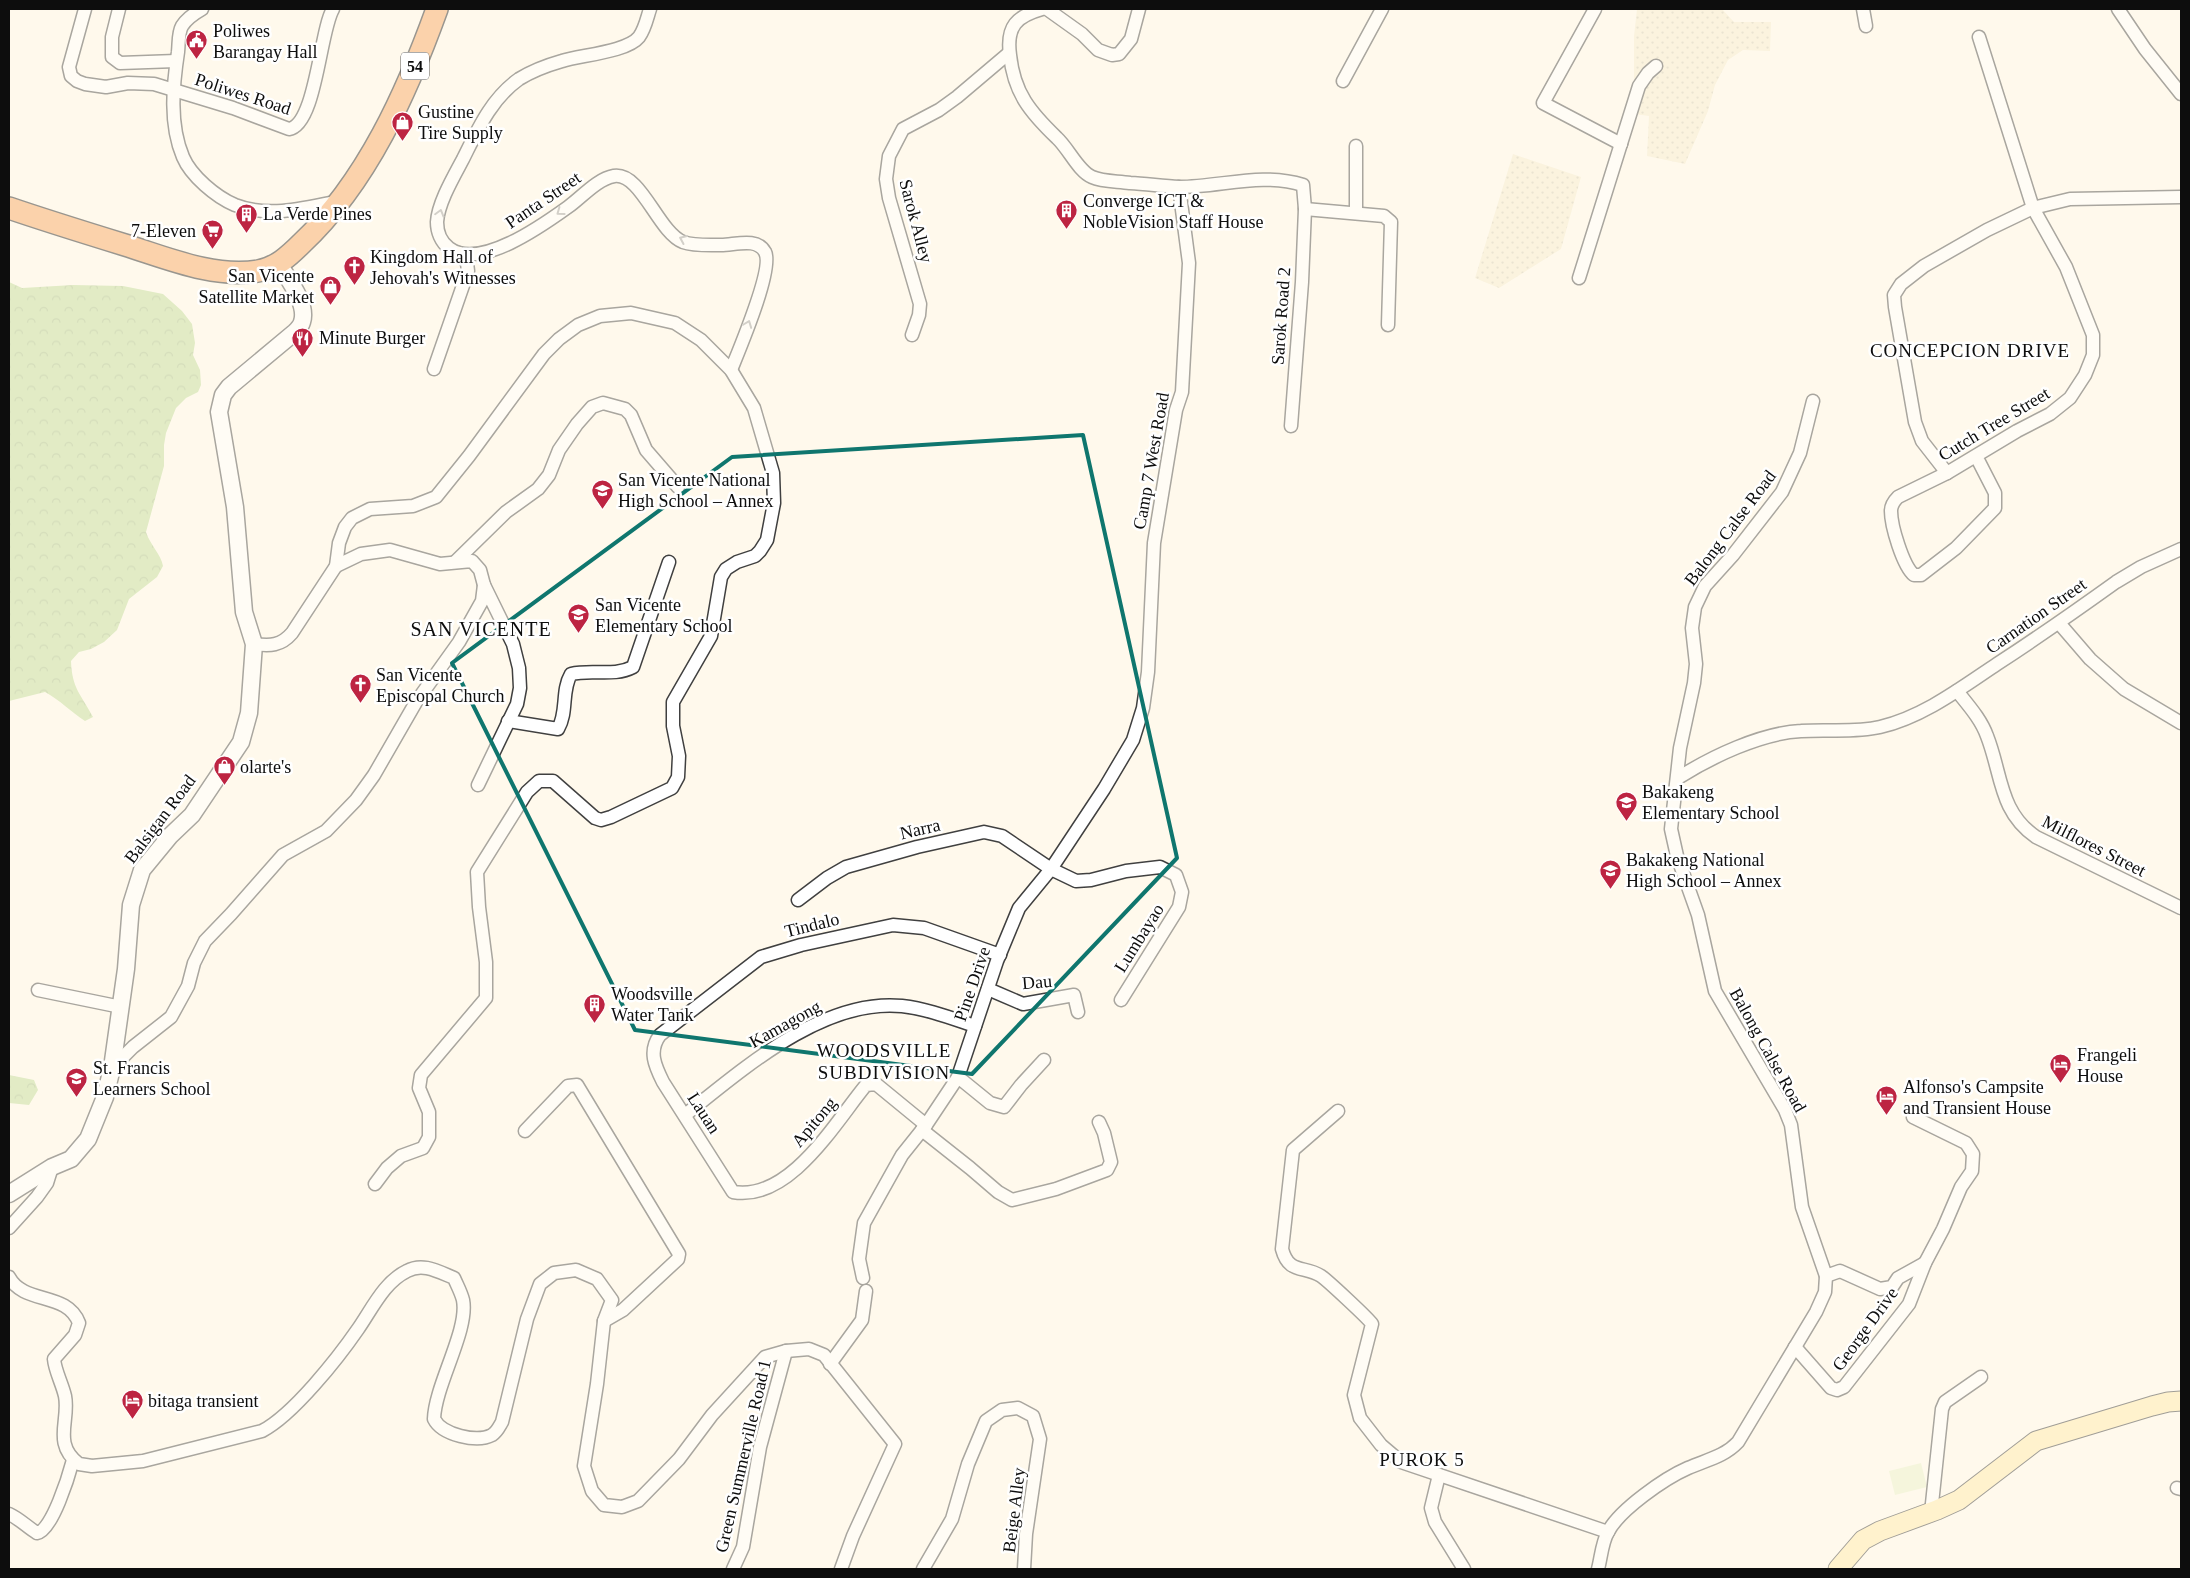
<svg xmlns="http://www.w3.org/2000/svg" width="2190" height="1578" viewBox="0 0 2190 1578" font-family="Georgia,serif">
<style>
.farmland{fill:url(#farmland-dots)}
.forest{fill:url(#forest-crowns)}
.pitch{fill:#e8f0c8}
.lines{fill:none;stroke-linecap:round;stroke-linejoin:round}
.minor-casing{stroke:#404040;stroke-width:15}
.tertiary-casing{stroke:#404040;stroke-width:19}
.secondary-casing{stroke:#2f2f2f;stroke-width:21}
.trunk-casing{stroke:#1e1e1e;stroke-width:24}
.minor{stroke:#fff;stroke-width:12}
.tertiary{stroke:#fff;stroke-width:16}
.secondary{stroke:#ffe9a7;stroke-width:19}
.trunk{stroke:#f7a25b;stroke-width:21}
.oneway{stroke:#9e9e9e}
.marked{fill:none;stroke:#0f766e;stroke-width:4;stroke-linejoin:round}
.labels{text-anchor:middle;stroke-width:5;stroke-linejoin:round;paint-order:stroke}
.shield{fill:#fff;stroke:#565656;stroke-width:1}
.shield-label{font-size:16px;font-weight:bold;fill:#0d0d0d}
.poi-label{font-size:18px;fill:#0d0d0d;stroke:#fff;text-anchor:start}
.street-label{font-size:18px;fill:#0d0d0d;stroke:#fff}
.neighbourhood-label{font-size:19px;letter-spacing:1px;fill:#0d0d0d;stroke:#fff}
.quarter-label{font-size:20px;letter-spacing:1px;fill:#0d0d0d;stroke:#fff}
</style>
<defs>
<pattern id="farmland-dots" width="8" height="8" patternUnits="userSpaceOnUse" patternTransform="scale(1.25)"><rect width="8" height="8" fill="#f5ebcd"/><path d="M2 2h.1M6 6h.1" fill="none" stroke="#d1c8af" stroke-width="1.8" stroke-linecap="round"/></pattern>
<pattern id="forest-crowns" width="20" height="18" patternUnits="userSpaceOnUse" patternTransform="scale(1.25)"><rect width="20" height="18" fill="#beda95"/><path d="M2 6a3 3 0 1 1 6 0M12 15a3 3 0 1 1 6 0" fill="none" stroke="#a2ba7f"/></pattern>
</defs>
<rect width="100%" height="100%" fill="#fff9ec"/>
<g class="farmland">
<path d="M1637,9H1722L1734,22H1771L1770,51L1743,50L1728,60L1715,85L1708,111L1685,164L1647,156L1649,116L1634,114V36Z"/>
<path d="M1513,154L1581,177L1561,249L1499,288L1475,278Z"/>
</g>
<g class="forest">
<path d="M9,282L22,288L73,285L123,286L163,294L182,311L192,324L195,343L193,355L200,370L201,385L198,392L186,398L176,408L166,433L164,445V466L146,532C150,545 161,554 163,566L157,577L129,599L117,630L104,642L91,649L79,652L71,661C72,689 81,694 93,717L85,721C71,712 60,700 45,692L9,701Z"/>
<path d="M9,1075L34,1080L38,1090L29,1105L9,1103Z"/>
</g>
<path class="pitch" d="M1921,1463L1927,1487L1895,1495L1889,1471Z"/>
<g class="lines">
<defs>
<g id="minor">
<path d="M85,9L69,67L71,76L77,81L85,84L106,87L128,83L154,84L233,108L289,129C316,125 320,30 333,9"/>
<path d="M119,9L112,37V57L120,63L176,61"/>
<path d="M202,9C195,13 187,18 182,26C178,33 179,43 178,52C173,85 169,124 183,157C191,176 216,197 235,205C268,218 306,208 340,201"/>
<path d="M650,9C647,18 645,29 639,37C627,52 581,55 562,61C548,65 532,71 519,79C491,99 478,129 463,159C454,176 438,203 437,222C437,232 441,242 449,248C479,271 543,225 568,207C582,197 597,179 614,176C641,172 658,232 683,242C694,246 710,245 721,245C735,245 757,237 765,252C774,268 739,350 731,370"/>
<path d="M1042,9C1017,16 1006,26 1010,55C1014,93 1030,112 1057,138C1069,149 1078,171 1092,177C1103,182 1118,181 1130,183C1146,184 1163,186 1179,187C1221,187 1262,172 1303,185L1305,209L1302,282L1291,426"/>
<path d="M1047,9L1082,34L1098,50L1112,55L1119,54L1131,39L1139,9"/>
<path d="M1595,9L1543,103L1621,144"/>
<path d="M1863,9L1866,26"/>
<path d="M2118,9L2145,49L2181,94"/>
<path d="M1343,81L1382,9"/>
<path d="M1356,146V213"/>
<path d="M1305,209L1384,216L1391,222L1388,325"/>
<path d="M1579,278L1639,86L1648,73L1656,66"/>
<path d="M912,335L919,315L920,304L889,198L886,179L889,156L903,129L939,110L957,97L1009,53"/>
<path d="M434,369L468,271L467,263L459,253"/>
<path d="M1976,456L1995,493V508L1956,548L1921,575H1914C1903,566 1891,526 1891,511C1891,505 1894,501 1898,497L1947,473L2017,431L2050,414L2070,398L2085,375L2093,355V335L2066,267L2033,208L1979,37"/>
<path d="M1947,473L1922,441L1915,422L1895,307L1894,295L1901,284L1924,266L1987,230L2033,208L2070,199L2181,197"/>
<path d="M455,562L506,512L538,489L549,475L559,450L577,424L592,407L603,403L625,409L631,415L646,450L678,487"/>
<path d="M2059,623L2090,659L2124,689L2181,723"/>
<path d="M254,644C270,646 281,646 292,633L336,566L339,543L345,527L352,518L370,509L413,506L436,497L469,456L544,354L559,339L578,325L600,316L631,313L675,323L701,340L731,370L754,408L773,473L774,503L767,540L760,551L755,556L737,562L726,569L721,577L711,636L673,702V726L679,756L678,777L672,788L611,817L601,820L595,818L553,781H539L527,792L477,872L479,907L486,962V998L421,1075L419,1088L429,1112V1137L423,1148L401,1156L387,1168L375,1184"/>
<path d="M1957,691C1968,705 1981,719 1987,736C2002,774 1999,812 2036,837L2181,908"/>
<path d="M508,721L558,729C568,712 561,691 571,674C592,669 614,677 633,667L669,562"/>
<path d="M1678,778C1711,757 1761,733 1801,731C1828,729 1854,733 1880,727C1923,717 1961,688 1997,664C2037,638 2077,610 2116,582L2141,567L2181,549"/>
<path d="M478,785L517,704L520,688L519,668L513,644L484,585"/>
<path d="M798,900L827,878L846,867L917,847L984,832L1002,836L1051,869L1076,881L1091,880L1126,871L1160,867L1176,875L1182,892L1179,907L1121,1000"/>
<path d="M988,989L1023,1004L1074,995L1078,1012"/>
<path d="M38,990L121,1007"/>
<path d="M112,1068L133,1047L171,1017L188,986L194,963L205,941L231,914L283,855L326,831L356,800L374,775L416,702L459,642L482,601L484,585L480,570L472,561L440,564L390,550L361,554L336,566"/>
<path d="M958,1077L990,1103L1004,1107L1021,1085L1044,1060"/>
<path d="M1338,1111L1293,1150L1282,1249C1289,1275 1304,1265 1321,1276C1327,1280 1369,1319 1372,1324L1354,1395L1360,1418L1381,1445L1401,1462L1608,1532"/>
<path d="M685,1115C743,1069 823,998 902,1006C928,1009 951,1018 975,1026"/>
<path d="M926,1125L876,1084L866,1085C836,1121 790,1202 733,1192L663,1082C655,1066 648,1051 660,1035L761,957L801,945L893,925L924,928L1000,955"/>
<path d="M922,1130L970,1168L998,1192L1012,1200L1056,1189L1107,1170L1111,1162L1104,1133L1099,1122"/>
<path d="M525,1131L568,1086L577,1085L679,1254L678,1259L623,1310L604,1321"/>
<path d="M9,1228L37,1197L47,1183L52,1167"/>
<path d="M1826,1276L1840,1271L1880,1289L1892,1287L1898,1278L1925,1263"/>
<path d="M9,1277C24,1305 67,1291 79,1323L75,1335L54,1359C55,1371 62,1383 65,1396C70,1420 52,1444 79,1464L92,1466L143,1461L262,1431C293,1415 338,1358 358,1329C372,1309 384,1282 407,1271C423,1262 439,1272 454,1278C457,1285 461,1292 463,1300C469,1330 435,1385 434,1419C442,1435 477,1443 492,1435C497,1432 499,1427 502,1422L527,1319L540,1284L554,1273L576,1270L597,1279L612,1300L604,1321L597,1384L584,1466L592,1491L604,1505L622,1507L638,1501L679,1459L712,1415L765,1357L786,1351L809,1349L824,1355L895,1444L853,1536L841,1569"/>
<path d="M863,1278L859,1259L864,1223L902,1155L926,1125L958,1077L997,961L1019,908L1051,869L1104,789L1133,740L1143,708L1148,672L1154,543L1176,410L1182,392L1189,263L1179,187"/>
<path d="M1795,1347L1831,1388L1837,1390L1844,1387L1909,1304L1925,1263L1943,1229L1961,1187L1972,1171L1973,1154L1966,1143L1913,1117"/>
<path d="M830,1364L862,1320L866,1291"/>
<path d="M1439,1475L1431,1508L1435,1522L1464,1569"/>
<path d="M2177,1488L2181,1489"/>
<path d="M1931,1513L1942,1409L1945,1402L1981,1377"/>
<path d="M9,1514C20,1519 27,1527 37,1533C52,1531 69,1475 73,1460"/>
<path d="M733,1569L743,1547L760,1447L786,1351"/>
<path d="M923,1569L952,1519L968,1464L986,1421L1002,1410L1018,1408L1033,1416L1040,1439L1026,1534L1024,1569"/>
<path d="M1598,1569C1601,1558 1602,1542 1608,1532C1619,1510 1665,1478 1688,1468C1706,1460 1724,1457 1738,1442L1816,1312L1825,1292L1826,1276L1802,1207L1791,1125L1785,1110L1715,991L1698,915L1677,856L1671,829L1680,748L1694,683L1696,664L1692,628L1695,607L1705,586L1733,555L1782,492L1800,453L1813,401"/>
</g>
<path id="tertiary" d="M9,1194L52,1167L71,1159L88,1139L105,1097L112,1068L126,969L131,905L142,870L170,836L192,815L241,742L249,713L254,644L244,612L235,507L219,412L223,395L229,387L295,332C298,329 301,326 302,322C308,304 288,279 279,264"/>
<path id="secondary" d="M1838,1569L1863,1540L1880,1531L1937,1510L1959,1500L2036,1441L2152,1406L2168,1402L2181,1401"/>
<path id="trunk" d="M9,208C47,221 86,233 125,245C167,258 213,278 258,271C276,268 289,256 302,243C367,182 407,92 437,9"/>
</defs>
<use href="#minor" class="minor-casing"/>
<use href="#tertiary" class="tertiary-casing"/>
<use href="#secondary" class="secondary-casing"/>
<use href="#trunk" class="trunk-casing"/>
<use href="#minor" class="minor"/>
<use href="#tertiary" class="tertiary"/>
<use href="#secondary" class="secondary"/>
<use href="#trunk" class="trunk"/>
</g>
<defs><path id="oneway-chevron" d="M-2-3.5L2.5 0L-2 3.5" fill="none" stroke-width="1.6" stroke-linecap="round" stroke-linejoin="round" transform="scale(1.25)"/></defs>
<g class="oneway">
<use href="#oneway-chevron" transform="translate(560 212) rotate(144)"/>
<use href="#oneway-chevron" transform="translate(440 213) rotate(-74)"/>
<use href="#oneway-chevron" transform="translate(683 239) rotate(-156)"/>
<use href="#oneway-chevron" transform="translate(748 324) rotate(-69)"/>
</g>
<path d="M0 0H2190V1578H0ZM1083,435L1177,858L972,1074L635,1030L452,663L732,457Z" fill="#fff9ec" fill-opacity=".55" fill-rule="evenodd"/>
<path class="marked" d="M1083,435L1177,858L972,1074L635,1030L452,663L732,457Z"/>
<defs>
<symbol id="civic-pin" viewBox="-11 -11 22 30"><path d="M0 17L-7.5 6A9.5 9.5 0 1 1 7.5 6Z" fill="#bd2442" stroke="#fff"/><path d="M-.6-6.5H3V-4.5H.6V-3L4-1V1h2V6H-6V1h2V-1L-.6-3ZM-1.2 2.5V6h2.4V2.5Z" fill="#fff"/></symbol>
<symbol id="shop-pin" viewBox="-11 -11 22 30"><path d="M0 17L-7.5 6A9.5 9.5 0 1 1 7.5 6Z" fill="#bd2442" stroke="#fff"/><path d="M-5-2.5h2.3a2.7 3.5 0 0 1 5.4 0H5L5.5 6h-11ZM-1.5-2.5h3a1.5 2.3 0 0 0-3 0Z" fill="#fff"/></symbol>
<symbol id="building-pin" viewBox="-11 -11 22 30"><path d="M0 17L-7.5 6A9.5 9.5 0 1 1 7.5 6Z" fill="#bd2442" stroke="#fff"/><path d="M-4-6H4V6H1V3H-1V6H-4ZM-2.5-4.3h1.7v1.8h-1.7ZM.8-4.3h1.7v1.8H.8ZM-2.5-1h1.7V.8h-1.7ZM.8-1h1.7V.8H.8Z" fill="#fff"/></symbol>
<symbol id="supermarket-pin" viewBox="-11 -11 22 30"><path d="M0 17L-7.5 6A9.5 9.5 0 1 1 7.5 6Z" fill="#bd2442" stroke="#fff"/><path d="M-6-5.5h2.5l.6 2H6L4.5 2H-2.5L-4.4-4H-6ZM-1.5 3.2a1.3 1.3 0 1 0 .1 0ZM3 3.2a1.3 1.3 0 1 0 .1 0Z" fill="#fff"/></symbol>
<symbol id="church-pin" viewBox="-11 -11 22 30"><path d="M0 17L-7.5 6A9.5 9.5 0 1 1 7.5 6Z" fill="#bd2442" stroke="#fff"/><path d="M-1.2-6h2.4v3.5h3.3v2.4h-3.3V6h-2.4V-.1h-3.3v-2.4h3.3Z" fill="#fff"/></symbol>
<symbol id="restaurant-pin" viewBox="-11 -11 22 30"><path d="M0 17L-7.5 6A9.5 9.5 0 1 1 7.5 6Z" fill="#bd2442" stroke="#fff"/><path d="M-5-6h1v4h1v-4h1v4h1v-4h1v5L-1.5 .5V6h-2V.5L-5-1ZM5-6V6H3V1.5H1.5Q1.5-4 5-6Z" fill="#fff"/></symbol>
<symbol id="school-pin" viewBox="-11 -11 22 30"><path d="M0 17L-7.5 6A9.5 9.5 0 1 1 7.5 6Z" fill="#bd2442" stroke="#fff"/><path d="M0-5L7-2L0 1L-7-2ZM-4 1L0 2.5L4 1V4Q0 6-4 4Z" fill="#fff"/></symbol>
<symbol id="hotel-pin" viewBox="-11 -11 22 30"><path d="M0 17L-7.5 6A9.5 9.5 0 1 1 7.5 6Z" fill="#bd2442" stroke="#fff"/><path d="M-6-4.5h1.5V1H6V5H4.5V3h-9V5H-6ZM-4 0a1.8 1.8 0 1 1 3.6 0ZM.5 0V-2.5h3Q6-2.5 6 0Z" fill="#fff"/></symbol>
</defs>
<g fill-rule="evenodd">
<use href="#civic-pin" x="184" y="28" width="25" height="34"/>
<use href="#shop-pin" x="390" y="110" width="25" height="34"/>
<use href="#building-pin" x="1054" y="198" width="25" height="34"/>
<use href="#building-pin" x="234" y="202" width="25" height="34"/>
<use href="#supermarket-pin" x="200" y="218" width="25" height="34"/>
<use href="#church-pin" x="342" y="254" width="25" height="34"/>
<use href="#shop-pin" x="318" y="274" width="25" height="34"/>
<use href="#restaurant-pin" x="290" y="326" width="25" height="34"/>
<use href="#school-pin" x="590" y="478" width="25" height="34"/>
<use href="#school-pin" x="566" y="602" width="25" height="34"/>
<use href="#church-pin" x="348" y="672" width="25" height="34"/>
<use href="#shop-pin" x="212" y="754" width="25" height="34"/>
<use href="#school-pin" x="1614" y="790" width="25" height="34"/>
<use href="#school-pin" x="1598" y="858" width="25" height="34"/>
<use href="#building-pin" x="582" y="992" width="25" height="34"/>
<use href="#hotel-pin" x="2048" y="1052" width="25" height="34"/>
<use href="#school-pin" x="64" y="1066" width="25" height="34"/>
<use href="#hotel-pin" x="1874" y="1084" width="25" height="34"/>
<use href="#hotel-pin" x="120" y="1388" width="25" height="34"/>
</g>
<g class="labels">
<rect class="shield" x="401" y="52.5" width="28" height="27" rx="4"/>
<g class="shield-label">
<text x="415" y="72">54</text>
</g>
<g class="poi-label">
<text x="213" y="37">Poliwes<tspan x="213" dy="21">Barangay Hall</tspan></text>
<text x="418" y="118">Gustine<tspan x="418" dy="21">Tire Supply</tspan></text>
<text x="1083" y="207">Converge ICT &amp;<tspan x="1083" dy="21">NobleVision Staff House</tspan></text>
<text x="263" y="220">La Verde Pines</text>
<text x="196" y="237" text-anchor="end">7-Eleven</text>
<text x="370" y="263">Kingdom Hall of<tspan x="370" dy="21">Jehovah's Witnesses</tspan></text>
<text x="314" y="282" text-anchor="end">San Vicente<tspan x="314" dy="21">Satellite Market</tspan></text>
<text x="319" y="344">Minute Burger</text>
<text x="618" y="486">San Vicente National<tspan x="618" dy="21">High School – Annex</tspan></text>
<text x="595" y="611">San Vicente<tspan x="595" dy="21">Elementary School</tspan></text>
<text x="376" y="681">San Vicente<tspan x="376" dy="21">Episcopal Church</tspan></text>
<text x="240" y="773">olarte's</text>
<text x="1642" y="798">Bakakeng<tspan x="1642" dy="21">Elementary School</tspan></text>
<text x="1626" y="866">Bakakeng National<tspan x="1626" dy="21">High School – Annex</tspan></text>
<text x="611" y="1000">Woodsville<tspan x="611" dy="21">Water Tank</tspan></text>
<text x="2077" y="1061">Frangeli<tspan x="2077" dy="21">House</tspan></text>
<text x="93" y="1074">St. Francis<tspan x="93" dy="21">Learners School</tspan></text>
<text x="1903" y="1093">Alfonso's Campsite<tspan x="1903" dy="21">and Transient House</tspan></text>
<text x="148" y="1407">bitaga transient</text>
</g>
<g class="street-label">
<text transform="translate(243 94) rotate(18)" y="6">Poliwes Road</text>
<text transform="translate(543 200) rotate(-34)" y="6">Panta Street</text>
<text transform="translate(916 221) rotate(75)" y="6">Sarok Alley</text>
<text transform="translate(1281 316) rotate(-86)" y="6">Sarok Road 2</text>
<text transform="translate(1994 424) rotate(-31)" y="6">Cutch Tree Street</text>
<text transform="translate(1151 461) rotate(-80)" y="6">Camp 7 West Road</text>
<text transform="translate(1730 528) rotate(-53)" y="6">Balong Calse Road</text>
<text transform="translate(2036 616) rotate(-35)" y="6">Carnation Street</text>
<text transform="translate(160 819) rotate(-53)" y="6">Balsigan Road</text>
<text transform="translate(920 829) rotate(-13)" y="6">Narra</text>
<text transform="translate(2094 846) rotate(27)" y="6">Milflores Street</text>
<text transform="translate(812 925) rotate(-14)" y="6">Tindalo</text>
<text transform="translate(1139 938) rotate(-58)" y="6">Lumbayao</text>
<text transform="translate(1037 982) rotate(-5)" y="6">Dau</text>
<text transform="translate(972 984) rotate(-71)" y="6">Pine Drive</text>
<text transform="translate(785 1024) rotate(-29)" y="6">Kamagong</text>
<text transform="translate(1768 1050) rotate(61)" y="6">Balong Calse Road</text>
<text transform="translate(704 1113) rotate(57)" y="6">Lauan</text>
<text transform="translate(814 1122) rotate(-50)" y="6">Apitong</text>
<text transform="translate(1865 1329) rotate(-54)" y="6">George Drive</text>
<text transform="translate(743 1456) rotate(-77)" y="6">Green Summerville Road 1</text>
<text transform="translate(1014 1510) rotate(-83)" y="6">Beige Alley</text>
</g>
<g class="neighbourhood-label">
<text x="1970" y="357">CONCEPCION DRIVE</text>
<text x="884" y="1057">WOODSVILLE<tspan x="884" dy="22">SUBDIVISION</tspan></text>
<text x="1422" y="1466">PUROK 5</text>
</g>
<g class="quarter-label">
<text x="481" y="636">SAN VICENTE</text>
</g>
</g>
<rect width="2190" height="1578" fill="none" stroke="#0d0d0d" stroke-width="20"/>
</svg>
